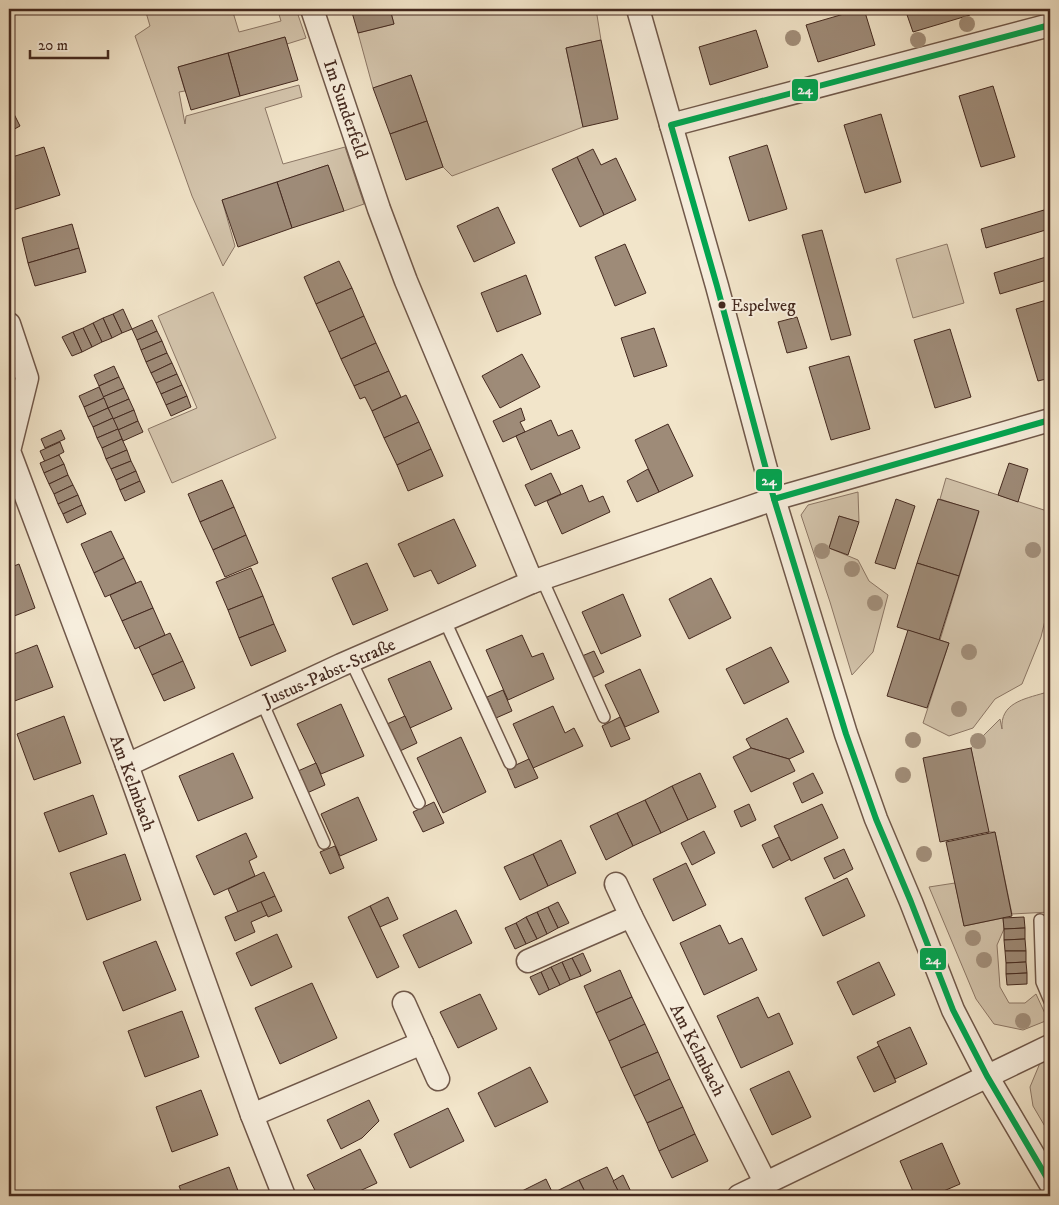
<svg xmlns="http://www.w3.org/2000/svg" width="1059" height="1205" viewBox="0 0 1059 1205" font-family="'IM FELL DW Pica',serif">
<style>
.green{fill:#d4c5ad;stroke:#8c7766}
.building{fill:#9e8b78;stroke:#44291f}
.lines{fill:none;stroke-linecap:round;stroke-linejoin:round}
.lane-casing{stroke:#70584a;stroke-width:14}
.street-casing{stroke:#70584a;stroke-width:25}
.lane{stroke:#f7eedd;stroke-width:11}
.street{stroke:#f7eedd;stroke-width:22}
.bus-1-casing{stroke:#f7eedd;stroke-width:10}
.bus-1{stroke:#00a651;stroke-width:6}
.tree{fill:#a28f7b}
.bus-dot{fill:#44291f;stroke:#f7eedd;stroke-width:2}
.labels{text-anchor:middle;stroke-width:4;stroke-linejoin:round;paint-order:stroke}
.bus-label{font-size:17px;fill:#44291f;stroke:#f7eedd;text-anchor:start}
.street-label{font-size:18px;fill:#44291f;stroke:#f7eedd}
.line-badge{stroke:#f7eedd;stroke-width:2}
.badge-label{font-size:14px;text-anchor:middle;font-weight:bold;fill:#fff}
</style>
<rect width="100%" height="100%" fill="#f2e5ca"/>
<filter id="stains"><feTurbulence type="fractalNoise" baseFrequency=".004" numOctaves="4"/><feColorMatrix values="0 0 0 0 .2 0 0 0 0 .09 0 0 0 0 .02 0 0 0 .5 -.17"/></filter>
<radialGradient id="worn" r=".72"><stop offset=".6" stop-color="#630" stop-opacity="0"/><stop offset="1" stop-color="#630" stop-opacity=".3"/></radialGradient>
<g class="green">
<path d="M145,9H232L239,32L281,21L278,11L296,9L306,38L287,44L285,37L178,67L185,91L179,92L185,124L186,116L299,85L302,97L265,108L283,164L345,147L364,204L344,211L328,165L222,200L235,246L223,266L192,196L135,36L150,26Z"/>
<path d="M390,9H596L601,40L566,48L583,127L452,176L443,167L411,75L373,88L358,33L394,24Z"/>
<path d="M947,244L964,303L913,318L896,259Z"/>
<path d="M213,292L276,438L172,483L148,429L197,408L158,316Z"/>
<path d="M946,478L1050,512V555L1047,562L1050,600L1041,637L1022,684L995,699L973,728L949,736L923,723L949,643L940,640L979,512L940,499Z"/>
<path d="M858,492L859,522L839,516L829,548L858,560L869,581L888,595L873,652L852,675L830,602L801,515L808,505Z"/>
<path d="M1044,693H1050V912L1012,914L995,832H988L971,748L1000,719L1002,729C1000,703 1024,699 1044,693Z"/>
<path d="M955,883L964,926L1003,918L1004,929L997,945L1000,987L1009,1003H1025L1036,994L1048,1020L1023,1030L994,1024L976,999L929,887Z"/>
<path d="M1050,1059V1135L1033,1106L1030,1087L1040,1063Z"/>
</g>
<g class="building">
<path d="M351,9H390L394,24L358,33Z"/>
<path d="M861,9H864L875,45L818,62L806,25Z"/>
<path d="M905,9H968L970,15L913,32Z"/>
<path d="M756,30L768,67L710,85L699,47Z"/>
<path d="M285,37L298,80L240,96L228,53Z"/>
<path d="M601,40L618,119L583,127L566,48Z"/>
<path d="M228,53L240,96L191,110L178,67Z"/>
<path d="M411,75L427,121L390,134L373,88Z"/>
<path d="M993,86L1015,157L981,167L959,96Z"/>
<path d="M9,104L20,126L9,132Z"/>
<path d="M881,114L901,182L865,193L844,125Z"/>
<path d="M427,121L443,167L406,180L390,134Z"/>
<path d="M767,145L787,209L749,221L729,157Z"/>
<path d="M44,147L60,195L13,210L9,198V158Z"/>
<path d="M593,149L601,165L616,158L636,200L604,215L577,157Z"/>
<path d="M577,157L604,215L580,227L552,169Z"/>
<path d="M328,165L344,211L292,228L277,182Z"/>
<path d="M277,182L292,228L238,247L222,200Z"/>
<path d="M498,207L515,243L474,262L457,226Z"/>
<path d="M1044,210L1049,229L986,248L981,229Z"/>
<path d="M72,224L79,248L28,263L22,238Z"/>
<path d="M822,230L851,335L831,340L802,235Z"/>
<path d="M625,244L646,293L615,306L595,257Z"/>
<path d="M79,248L86,272L35,286L28,263Z"/>
<path d="M1046,257L1050,272V279L1000,294L994,273Z"/>
<path d="M339,261L352,288L316,304L304,277Z"/>
<path d="M526,275L541,314L497,332L481,293Z"/>
<path d="M352,288L364,316L329,332L316,304Z"/>
<path d="M1050,299V378L1038,381L1016,309Z"/>
<path d="M123,309L132,329L122,333L113,314Z"/>
<path d="M113,314L122,333L112,338L103,318Z"/>
<path d="M364,316L376,343L341,359L329,332Z"/>
<path d="M797,317L807,348L787,353L778,322Z"/>
<path d="M103,318L112,338L102,342L93,323Z"/>
<path d="M152,320L157,331L137,340L132,329Z"/>
<path d="M93,323L102,342L92,347L83,328Z"/>
<path d="M83,328L92,347L82,352L73,332Z"/>
<path d="M654,328L667,366L634,377L621,338Z"/>
<path d="M950,329L971,397L935,408L914,340Z"/>
<path d="M157,331L162,341L141,350L137,340Z"/>
<path d="M73,332L82,352L72,356L62,337Z"/>
<path d="M162,341L167,353L146,362L141,350Z"/>
<path d="M376,343L389,371L354,386L341,359Z"/>
<path d="M167,353L172,363L151,373L146,362Z"/>
<path d="M522,354L540,387L500,408L482,376Z"/>
<path d="M849,356L870,429L831,440L809,367Z"/>
<path d="M172,363L177,374L156,383L151,373Z"/>
<path d="M114,366L119,377L99,386L94,375Z"/>
<path d="M389,371L401,397L372,411L365,397L360,399L354,386Z"/>
<path d="M177,374L182,385L161,394L156,383Z"/>
<path d="M119,377L124,388L103,397L99,386Z"/>
<path d="M182,385L187,396L166,405L161,394Z"/>
<path d="M99,387L104,398L84,407L79,396Z"/>
<path d="M124,388L129,399L108,408L103,397Z"/>
<path d="M406,395L419,422L384,438L372,411Z"/>
<path d="M187,396L191,407L171,416L166,405Z"/>
<path d="M104,398L108,408L88,417L84,407Z"/>
<path d="M129,399L134,410L113,419L108,408Z"/>
<path d="M108,408L113,418L93,427L88,417Z"/>
<path d="M521,408L525,420L520,422L525,432L503,442L493,421Z"/>
<path d="M134,410L138,421L118,430L113,419Z"/>
<path d="M113,418L118,429L97,438L93,427Z"/>
<path d="M551,420L558,436L572,430L580,448L531,470L516,436Z"/>
<path d="M138,421L143,432L123,441L118,430Z"/>
<path d="M419,422L431,449L397,465L384,438Z"/>
<path d="M668,424L693,476L659,492L635,440Z"/>
<path d="M118,429L122,439L102,448L97,438Z"/>
<path d="M61,430L65,439L45,448L41,439Z"/>
<path d="M122,439L127,450L106,459L102,448Z"/>
<path d="M60,442L64,452L45,462L40,451Z"/>
<path d="M431,449L443,476L408,491L397,465Z"/>
<path d="M127,450L131,461L111,469L106,459Z"/>
<path d="M59,455L64,464L44,473L40,463Z"/>
<path d="M131,461L136,471L116,480L111,469Z"/>
<path d="M1009,463L1028,469L1018,502L998,495Z"/>
<path d="M64,464L68,475L49,484L44,473Z"/>
<path d="M648,469L659,492L637,502L627,481Z"/>
<path d="M136,471L140,481L120,490L116,480Z"/>
<path d="M551,473L561,494L535,506L525,485Z"/>
<path d="M68,475L73,485L54,494L49,484Z"/>
<path d="M222,480L234,507L200,522L188,494Z"/>
<path d="M140,481L145,492L125,501L120,490Z"/>
<path d="M73,485L78,495L58,504L54,494Z"/>
<path d="M582,485L589,502L603,496L610,512L562,534L547,501Z"/>
<path d="M78,495L82,505L63,514L58,504Z"/>
<path d="M896,499L915,506L895,569L875,563Z"/>
<path d="M938,499L979,511L959,576L917,563Z"/>
<path d="M82,505L86,514L67,523L63,514Z"/>
<path d="M234,507L246,535L213,550L200,522Z"/>
<path d="M839,516L859,522L848,555L829,548Z"/>
<path d="M454,519L476,566L438,584L431,570L414,577L398,544Z"/>
<path d="M111,531L124,558L94,573L81,544Z"/>
<path d="M246,535L258,563L225,577L213,550Z"/>
<path d="M124,558L136,583L105,597L94,573Z"/>
<path d="M367,563L388,610L353,625L332,578Z"/>
<path d="M917,563L959,576L939,640L897,627Z"/>
<path d="M19,564L35,608L9,618V568Z"/>
<path d="M251,568L263,596L228,610L216,582Z"/>
<path d="M711,578L731,618L689,639L669,599Z"/>
<path d="M141,581L153,608L122,621L110,595Z"/>
<path d="M623,594L641,636L601,654L582,612Z"/>
<path d="M263,596L274,624L239,638L228,610Z"/>
<path d="M153,608L165,635L135,649L122,621Z"/>
<path d="M274,624L286,651L251,666L239,638Z"/>
<path d="M908,630L949,643L927,708L887,696Z"/>
<path d="M170,633L183,661L152,675L139,647Z"/>
<path d="M522,635L532,657L543,653L554,679L508,700L486,650Z"/>
<path d="M37,645L53,687L9,703V656Z"/>
<path d="M771,647L789,682L744,704L726,669Z"/>
<path d="M594,651L604,672L592,678L582,656Z"/>
<path d="M183,661L195,688L164,701L152,675Z"/>
<path d="M430,661L452,709L410,728L388,679Z"/>
<path d="M640,669L659,712L625,727L605,685Z"/>
<path d="M503,690L512,711L496,718L487,697Z"/>
<path d="M341,704L364,756L321,774L297,724Z"/>
<path d="M553,706L565,733L574,728L583,746L533,768L513,724Z"/>
<path d="M64,716L81,763L34,780L17,734Z"/>
<path d="M405,716L417,743L400,751L387,724Z"/>
<path d="M620,717L630,739L611,747L602,726Z"/>
<path d="M787,718L804,752L789,759L751,748L746,739Z"/>
<path d="M461,737L486,792L443,813L417,758Z"/>
<path d="M751,748L789,759L795,771L751,792L733,757Z"/>
<path d="M971,748L989,832L940,842L923,758Z"/>
<path d="M233,753L253,798L198,821L179,776Z"/>
<path d="M529,759L538,778L515,788L507,769Z"/>
<path d="M316,763L325,785L307,793L298,771Z"/>
<path d="M700,773L716,807L688,820L672,786Z"/>
<path d="M813,773L823,793L802,803L793,783Z"/>
<path d="M672,786L688,820L661,833L645,800Z"/>
<path d="M93,795L107,834L59,852L44,813Z"/>
<path d="M358,797L377,840L340,856L321,814Z"/>
<path d="M645,800L661,833L633,846L617,813Z"/>
<path d="M434,802L444,823L423,832L413,812Z"/>
<path d="M749,804L756,820L741,827L734,811Z"/>
<path d="M822,804L838,838L791,861L774,826Z"/>
<path d="M617,813L633,846L606,860L590,826Z"/>
<path d="M704,831L715,853L692,865L681,843Z"/>
<path d="M995,832L1012,916L964,926L946,842Z"/>
<path d="M246,833L257,857L249,861L255,876L214,895L196,856Z"/>
<path d="M779,837L790,859L773,868L762,845Z"/>
<path d="M561,840L576,873L548,886L533,854Z"/>
<path d="M335,846L344,868L330,874L320,852Z"/>
<path d="M844,849L853,869L834,879L824,858Z"/>
<path d="M125,854L141,900L87,920L70,873Z"/>
<path d="M533,854L548,886L520,900L504,867Z"/>
<path d="M686,863L706,905L673,921L653,879Z"/>
<path d="M264,872L275,896L238,912L228,889Z"/>
<path d="M847,878L865,916L823,936L805,898Z"/>
<path d="M275,896L282,911L268,917L261,902Z"/>
<path d="M388,897L398,919L380,927L370,906Z"/>
<path d="M261,902L267,915L251,922L255,932L235,941L225,917Z"/>
<path d="M558,902L569,923L558,928L548,907Z"/>
<path d="M370,906L399,967L377,978L348,917Z"/>
<path d="M548,907L558,928L547,934L537,912Z"/>
<path d="M456,910L472,943L419,968L403,935Z"/>
<path d="M537,912L547,934L537,939L526,917Z"/>
<path d="M526,917L537,939L526,944L516,923Z"/>
<path d="M1024,917L1025,928L1004,929L1003,918Z"/>
<path d="M516,923L526,944L515,949L505,928Z"/>
<path d="M720,925L729,944L742,938L757,970L704,995L680,943Z"/>
<path d="M1025,928V939L1004,940V929Z"/>
<path d="M277,934L292,967L251,986L236,953Z"/>
<path d="M1025,939L1026,951H1005L1004,940Z"/>
<path d="M156,941L176,990L123,1011L103,962Z"/>
<path d="M1005,951H1026V962L1006,963Z"/>
<path d="M583,953L591,971L581,976L572,958Z"/>
<path d="M572,958L581,976L570,980L562,962Z"/>
<path d="M562,962L570,980L560,985L551,967Z"/>
<path d="M879,962L895,995L853,1015L837,982Z"/>
<path d="M1026,962L1027,973L1006,974V963Z"/>
<path d="M551,967L560,985L549,990L541,972Z"/>
<path d="M620,970L632,997L596,1013L584,986Z"/>
<path d="M541,972L549,990L539,995L530,977Z"/>
<path d="M1027,973V984L1007,985L1006,974Z"/>
<path d="M312,983L337,1038L280,1064L255,1008Z"/>
<path d="M480,994L497,1029L458,1048L440,1012Z"/>
<path d="M632,997L645,1024L609,1041L596,1013Z"/>
<path d="M758,997L768,1018L779,1013L793,1044L741,1068L717,1016Z"/>
<path d="M182,1011L199,1057L145,1077L128,1031Z"/>
<path d="M645,1024L658,1052L621,1068L609,1041Z"/>
<path d="M910,1027L927,1064L895,1079L877,1042Z"/>
<path d="M879,1046L896,1082L874,1092L857,1057Z"/>
<path d="M658,1052L670,1079L634,1096L621,1068Z"/>
<path d="M530,1067L548,1102L495,1127L478,1093Z"/>
<path d="M789,1071L811,1117L772,1135L750,1089Z"/>
<path d="M670,1079L683,1107L647,1123L634,1096Z"/>
<path d="M201,1090L218,1135L172,1152L156,1107Z"/>
<path d="M369,1100L379,1121L362,1138L341,1149L327,1120Z"/>
<path d="M683,1107L695,1134L659,1151L647,1123Z"/>
<path d="M448,1108L464,1141L410,1168L394,1134Z"/>
<path d="M695,1134L708,1161L672,1178L659,1151Z"/>
<path d="M942,1143L960,1184L932,1196H915L900,1161Z"/>
<path d="M360,1149L377,1183L349,1196H318L307,1175Z"/>
<path d="M229,1167L240,1196H183L179,1186Z"/>
<path d="M607,1167L621,1196H587L579,1180Z"/>
<path d="M623,1175L633,1196H621L613,1181Z"/>
<path d="M546,1179L554,1196H522L520,1192Z"/>
<path d="M579,1180L587,1196H554L553,1193Z"/>
</g>
<g class="lines">
<defs>
<g id="lane">
<path d="M542,579L604,717"/>
<path d="M445,621L510,763"/>
<path d="M351,661L419,803"/>
<path d="M262,702L324,843"/>
<path d="M1040,920L1042,982L1050,1001"/>
</g>
<g id="street">
<path d="M312,9L379,209L406,281L532,582"/>
<path d="M638,9L717,286L774,499L846,734L876,819L911,902L953,1010L987,1076L1050,1183"/>
<path d="M671,125L1050,25"/>
<path d="M9,324L27,378L9,451L127,765L252,1115L284,1196"/>
<path d="M127,765L341,665L532,582L774,499L1050,420"/>
<path d="M631,916L766,1184"/>
<path d="M528,961L631,916L616,884"/>
<path d="M404,1003L438,1079"/>
<path d="M252,1115L422,1043"/>
<path d="M739,1196L1050,1046"/>
</g>
</defs>
<use href="#lane" class="lane-casing"/>
<use href="#street" class="street-casing"/>
<use href="#lane" class="lane"/>
<use href="#street" class="street"/>
<defs>
<g id="bus-1">
<path d="M1050,25L671,125L717,286L774,499L846,734L876,819L911,902L953,1010L987,1076L1050,1183"/>
<path d="M774,499L1050,420"/>
</g>
</defs>
<use href="#bus-1" class="bus-1-casing"/>
<use href="#bus-1" class="bus-1"/>
</g>
<g class="tree">
<circle cx="967" cy="24" r="8"/>
<circle cx="793" cy="38" r="8"/>
<circle cx="918" cy="40" r="8"/>
<circle cx="1033" cy="550" r="8"/>
<circle cx="822" cy="551" r="8"/>
<circle cx="852" cy="569" r="8"/>
<circle cx="875" cy="603" r="8"/>
<circle cx="969" cy="652" r="8"/>
<circle cx="959" cy="709" r="8"/>
<circle cx="913" cy="740" r="8"/>
<circle cx="978" cy="741" r="8"/>
<circle cx="903" cy="775" r="8"/>
<circle cx="924" cy="854" r="8"/>
<circle cx="973" cy="938" r="8"/>
<circle cx="984" cy="960" r="8"/>
<circle cx="1023" cy="1021" r="8"/>
</g>
<circle class="bus-dot" cx="722" cy="305" r="4.5"/>
<g class="labels">
<g class="bus-label">
<text x="731" y="311">Espelweg</text>
</g>
<g class="street-label">
<text transform="translate(346 109) rotate(71)" y="6">Im Sunderfeld</text>
<text transform="translate(329 672) rotate(-24)" y="6">Justus-Pabst-Straße</text>
<text transform="translate(133 783) rotate(70)" y="6">Am Kelmbach</text>
<text transform="translate(698 1050) rotate(63)" y="6">Am Kelmbach</text>
</g>
</g>
<g class="line-badge">
<rect x="791" y="78" width="28" height="24" rx="5" fill="#00a651"/>
<rect x="755" y="468" width="28" height="24" rx="5" fill="#00a651"/>
<rect x="919" y="947" width="28" height="24" rx="5" fill="#00a651"/>
</g>
<g class="badge-label">
<text x="805" y="94">24</text>
<text x="769" y="485">24</text>
<text x="933" y="964">24</text>
</g>
<rect width="1059" height="1205" fill="none" stroke="#f2e5ca" stroke-width="30"/>
<rect x="10" y="10" width="1039" height="1185" fill="none" stroke="#44291f" stroke-width="2.5"/>
<rect x="15" y="15" width="1029" height="1175" fill="none" stroke="#44291f"/>
<path d="M30 50v8h78v-8" fill="none" stroke="#44291f" stroke-width="2.5"/>
<text x="38" y="50" font-size="15" fill="#44291f" stroke="#f7eedd" stroke-width="4" paint-order="stroke">20 m</text>
<rect width="100%" height="100%" filter="url(#stains)"/>
<rect width="100%" height="100%" fill="url(#worn)"/>
</svg>
